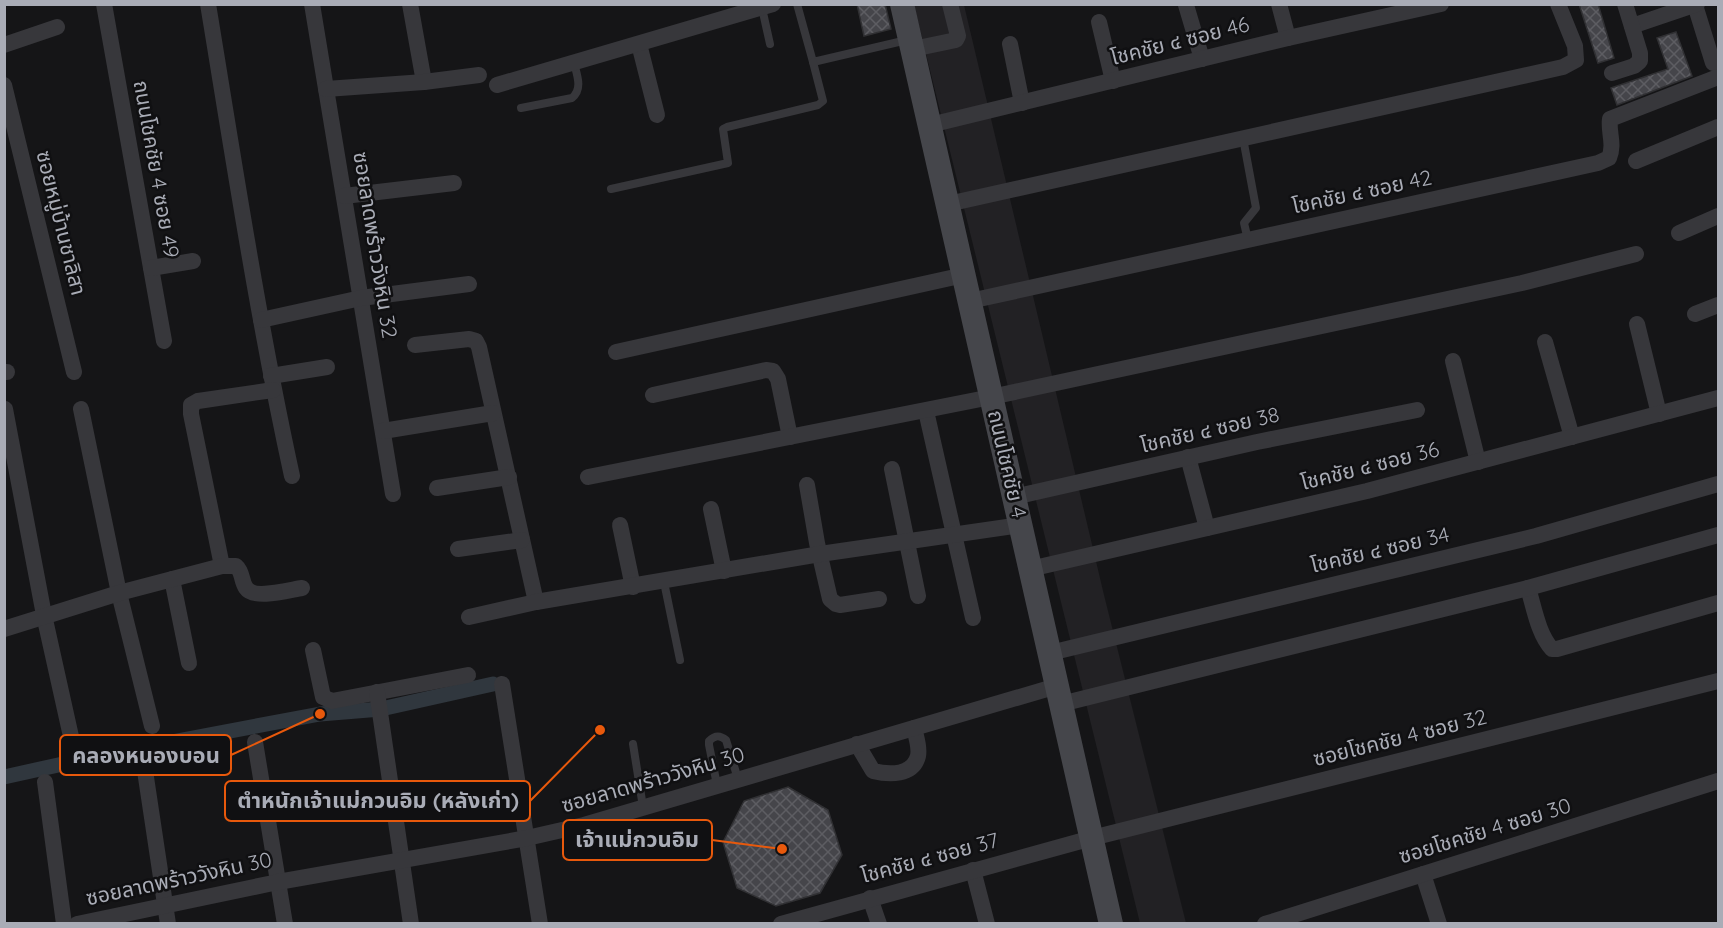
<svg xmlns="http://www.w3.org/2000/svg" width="1723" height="928" viewBox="0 0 1723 928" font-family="Quicksand,'Noto Sans Thai',sans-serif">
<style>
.built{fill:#222124}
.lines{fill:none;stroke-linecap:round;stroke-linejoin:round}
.canal{stroke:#30373e;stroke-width:15}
.building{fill:url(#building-cross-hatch);stroke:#303033;stroke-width:1.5}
.lane{stroke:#37373b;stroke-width:8}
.street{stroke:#37373b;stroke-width:16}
.secondary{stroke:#45464b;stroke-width:24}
.labels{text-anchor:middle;stroke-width:5;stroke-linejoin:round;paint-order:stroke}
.street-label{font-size:21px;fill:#a9acb6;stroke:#101012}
.leader{fill:none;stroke:#e8590c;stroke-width:2}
.callout-dot{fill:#e8590c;stroke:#101012;stroke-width:2}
.callout{fill:#101012;stroke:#e8590c;stroke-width:2}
.callout-label{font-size:22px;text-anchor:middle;font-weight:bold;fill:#a9acb6}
</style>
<defs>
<pattern id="building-cross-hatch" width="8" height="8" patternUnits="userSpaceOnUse" patternTransform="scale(1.5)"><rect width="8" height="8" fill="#45454a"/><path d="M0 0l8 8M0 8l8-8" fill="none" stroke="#5d5d62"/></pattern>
</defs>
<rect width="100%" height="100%" fill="#151517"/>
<path class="built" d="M914,5H964L1104,595L1186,923H1140Z"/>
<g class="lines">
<path class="canal" d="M4,777L108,754L320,714L381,709L493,684"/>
</g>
<g class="building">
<path d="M857,4H885L891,29L864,36Z"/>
<path d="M1579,4H1598L1614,58L1598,63Z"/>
<path d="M1676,32L1692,76L1617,105L1611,88L1668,69L1657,38Z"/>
<path d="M788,787L828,810L842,855L820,893L776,906L737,888L723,842L744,801Z"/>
</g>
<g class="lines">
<g class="lane">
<path d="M797,4L813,62L907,40"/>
<path d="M762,8L770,44"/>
<path d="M521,108L572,98C583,89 577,75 574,63"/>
<path d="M1243,138L1256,208L1244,223L1248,240"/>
<path d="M611,189L728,163L723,129L727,127L818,105L823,101L813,62"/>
<path d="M664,582L680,660"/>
<path d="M633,744L643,807"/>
<path d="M717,785L709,745V741C715,735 720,735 726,740L738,779"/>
</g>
<g class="street">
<path d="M104,4L164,341"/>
<path d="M208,4C234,162 258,320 292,476"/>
<path d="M312,4L393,494"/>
<path d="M410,4L424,82"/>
<path d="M1279,4L1288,38"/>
<path d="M1186,5L1202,59"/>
<path d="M1695,5L1713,63"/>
<path d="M1099,22L1113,81"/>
<path d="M1632,26L1697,4"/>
<path d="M639,44L657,115"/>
<path d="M1010,44L1022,103"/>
<path d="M4,45L57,27"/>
<path d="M913,49L956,40L958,36L950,4"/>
<path d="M1612,73L1634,66L1640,61V53L1625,4"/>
<path d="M4,85L74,372"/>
<path d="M497,85L773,4"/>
<path d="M326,89L424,82L479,75"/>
<path d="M930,125L1288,38L1441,4"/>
<path d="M1636,161L1718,127"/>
<path d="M344,196L454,183"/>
<path d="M948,204L1563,67L1576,60L1575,46L1558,4"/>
<path d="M1679,233L1718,216"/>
<path d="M151,268L193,261"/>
<path d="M970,301L1598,163L1609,158C1615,143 1608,133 1610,119L1718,77"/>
<path d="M1695,314L1718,305"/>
<path d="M261,320L361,298L469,284"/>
<path d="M1637,324L1659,414"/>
<path d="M1545,342L1572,437"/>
<path d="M415,345L469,339L476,341L479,347L536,602"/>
<path d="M616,352L964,275"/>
<path d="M1453,361L1478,462"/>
<path d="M4,372H7"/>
<path d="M271,376L327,367"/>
<path d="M653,395L766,370L773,371L778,379L790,437"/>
<path d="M5,409L44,615L72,741"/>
<path d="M81,409L119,593L152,726"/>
<path d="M926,411L973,618"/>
<path d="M383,431L493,413"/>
<path d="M1188,457L1207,528"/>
<path d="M892,469L918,596"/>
<path d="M588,477L991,397L1522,283L1636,254"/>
<path d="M807,485L817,543L830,599L836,604L840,605L879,599"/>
<path d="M437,488L509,477"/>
<path d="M1014,497L1257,442L1417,410"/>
<path d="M711,509L724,571"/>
<path d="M620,525L633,587"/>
<path d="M458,549L522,540"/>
<path d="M222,566L191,414V405L198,401L273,390"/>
<path d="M1030,569L1367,491L1718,398"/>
<path d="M172,579L189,663"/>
<path d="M1528,588C1534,607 1538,634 1552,649H1557L1718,603"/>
<path d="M469,617L536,602L820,554L1021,525"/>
<path d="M4,629L119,593L222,566H236C243,572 241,581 246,588C254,600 289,590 302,588"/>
<path d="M313,650L323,697L332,701L468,675"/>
<path d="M1050,653L1536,536L1718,484"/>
<path d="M502,684L540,924"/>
<path d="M377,692L411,924"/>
<path d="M1061,704L1528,588L1718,535"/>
<path d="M255,742L285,924"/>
<path d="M857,744L873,771C889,775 913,776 918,756C920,747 916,737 914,728"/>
<path d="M144,764L168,924"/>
<path d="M45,782L64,924"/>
<path d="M973,870L987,924"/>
<path d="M1423,874L1439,924"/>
<path d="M870,898L879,924"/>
<path d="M77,924L278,882L527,838L584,825L1057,686"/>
<path d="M781,924L1092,838L1718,681"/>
<path d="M1265,924L1718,781"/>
</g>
<path class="secondary" d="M902,4L1111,924"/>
</g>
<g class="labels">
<g class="street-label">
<text transform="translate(1180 41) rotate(-14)" y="7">โชคชัย ๔ ซอย 46</text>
<text transform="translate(156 169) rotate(80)" y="7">ถนนโชคชัย 4 ซอย 49</text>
<text transform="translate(1362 192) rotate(-12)" y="7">โชคชัย ๔ ซอย 42</text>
<text transform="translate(61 223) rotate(76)" y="7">ซอยหมู่บ้านชาลิสา</text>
<text transform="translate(375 245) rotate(81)" y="7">ซอยลาดพร้าววังหิน 32</text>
<text transform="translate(1210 430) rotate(-13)" y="7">โชคชัย ๔ ซอย 38</text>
<text transform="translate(1007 464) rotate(77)" y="7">ถนนโชคชัย 4</text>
<text transform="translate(1370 466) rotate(-14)" y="7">โชคชัย ๔ ซอย 36</text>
<text transform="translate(1380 550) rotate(-13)" y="7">โชคชัย ๔ ซอย 34</text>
<text transform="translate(1400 738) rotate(-14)" y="7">ซอยโชคชัย 4 ซอย 32</text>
<text transform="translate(653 780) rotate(-16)" y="7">ซอยลาดพร้าววังหิน 30</text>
<text transform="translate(1485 831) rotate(-17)" y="7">ซอยโชคชัย 4 ซอย 30</text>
<text transform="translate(930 858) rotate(-15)" y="7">โชคชัย ๔ ซอย 37</text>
<text transform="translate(179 879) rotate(-12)" y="7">ซอยลาดพร้าววังหิน 30</text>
</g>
</g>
<path class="leader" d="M320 714L231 755M600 730L530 801M782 849L712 840"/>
<g class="callout-dot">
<circle cx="320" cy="714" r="6"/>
<circle cx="600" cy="730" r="6"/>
<circle cx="782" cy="849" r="6"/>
</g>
<g class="callout">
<rect x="60" y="735" width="171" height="40" rx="6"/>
<rect x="225" y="781" width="305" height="40" rx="6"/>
<rect x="563" y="820" width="149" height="40" rx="6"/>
</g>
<g class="callout-label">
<text x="146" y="763">คลองหนองบอน</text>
<text x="378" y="808">ตำหนักเจ้าแม่กวนอิม (หลังเก่า)</text>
<text x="637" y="847">เจ้าแม่กวนอิม</text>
</g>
<rect width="1723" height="928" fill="none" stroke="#a9acb6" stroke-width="12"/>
</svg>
